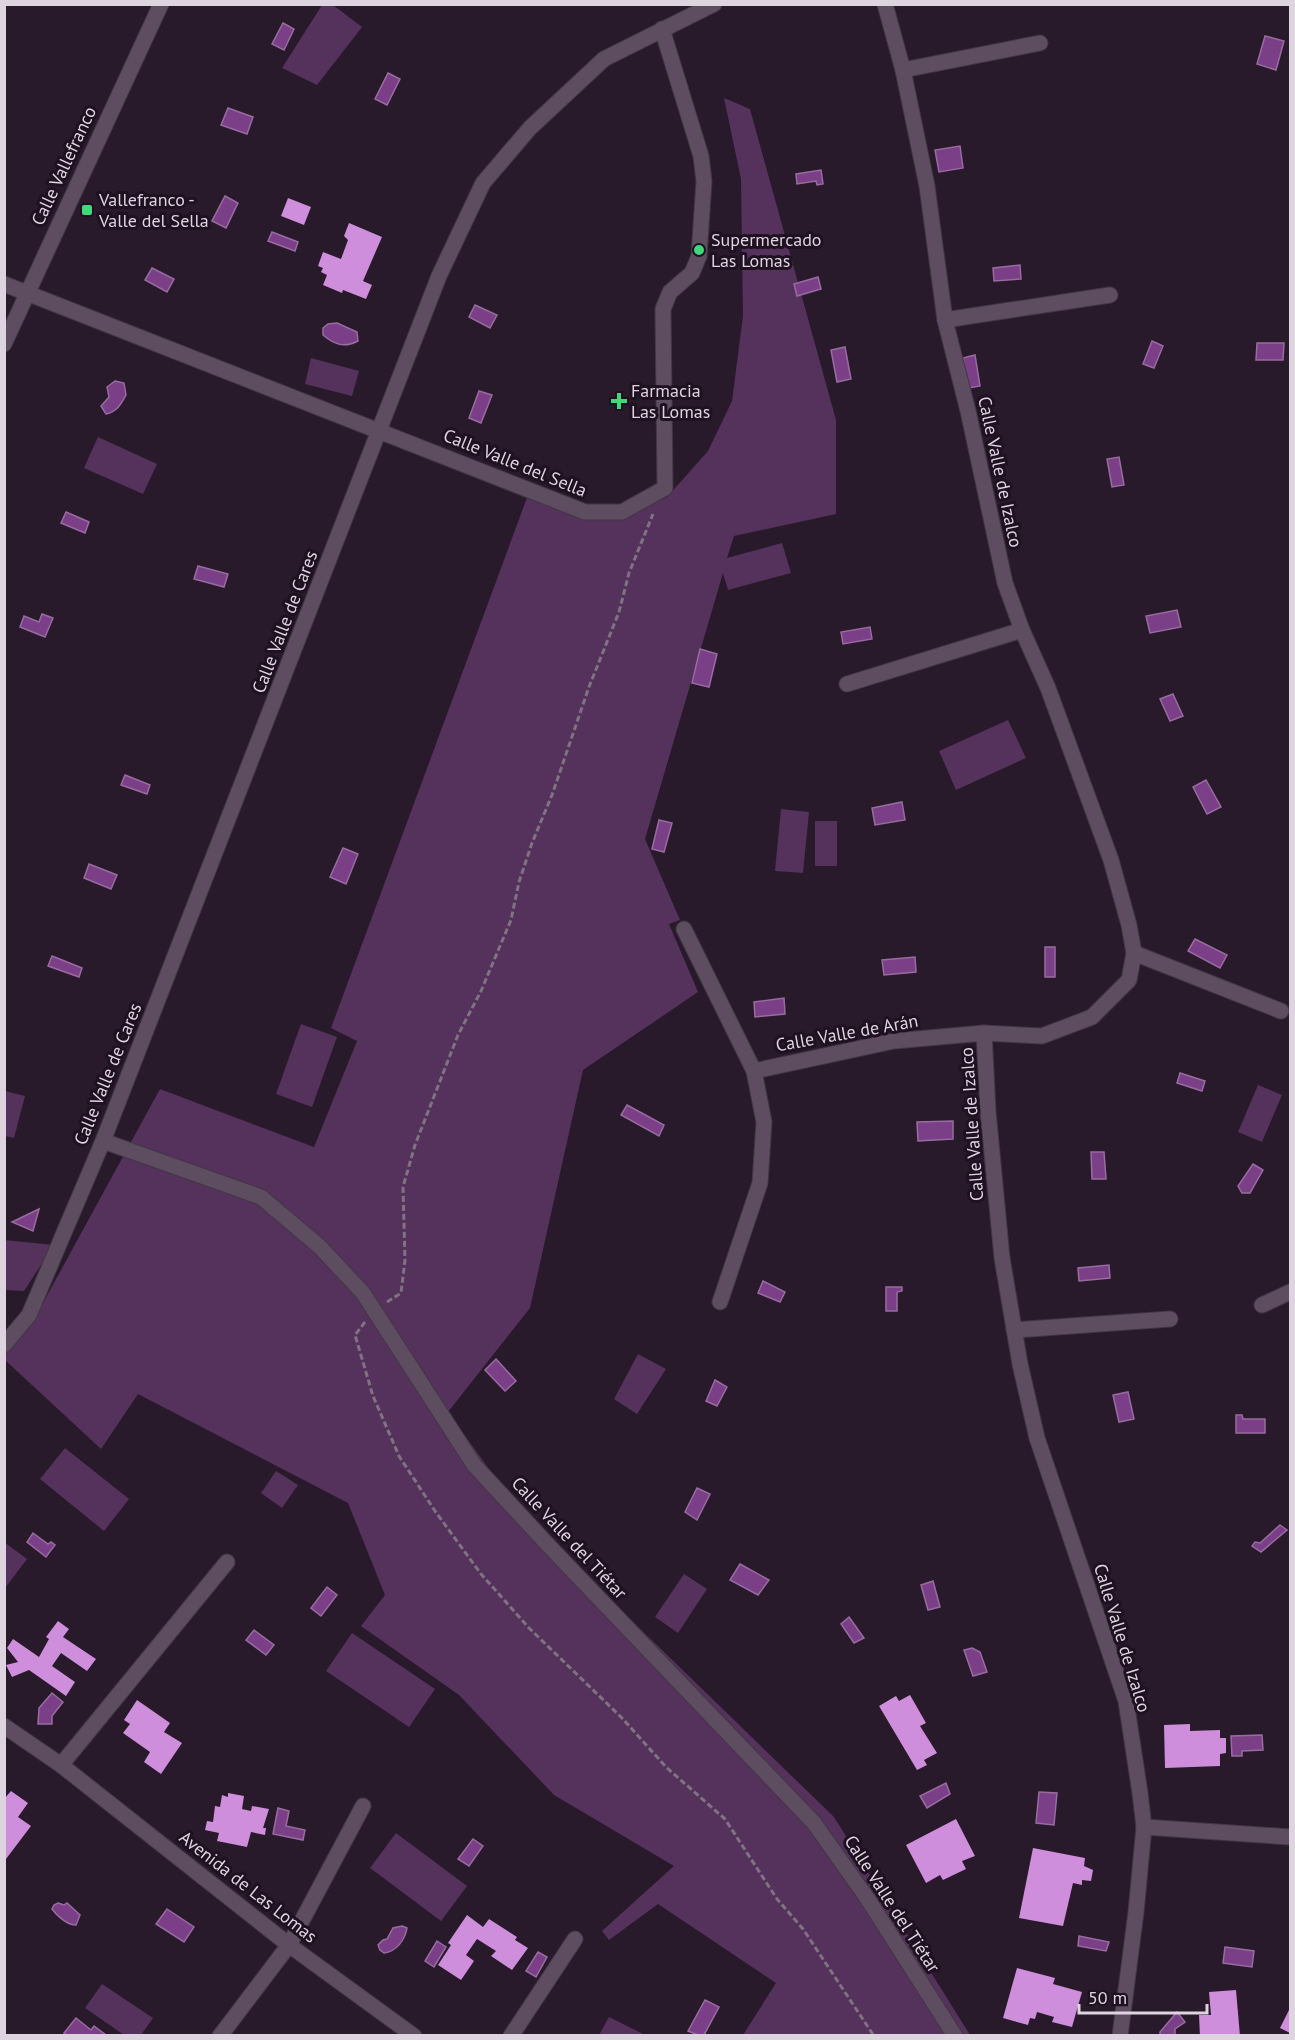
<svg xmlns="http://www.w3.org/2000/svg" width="1295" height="2040" viewBox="0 0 1295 2040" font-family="'PT Sans',sans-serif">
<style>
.green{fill:#54325b}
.water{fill:#7a3f86;stroke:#986ca1;stroke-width:1.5}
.building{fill:#ce8edb}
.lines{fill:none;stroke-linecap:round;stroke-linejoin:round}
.minor-casing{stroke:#423744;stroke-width:17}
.path{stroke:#7f7382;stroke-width:3;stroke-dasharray:6 3;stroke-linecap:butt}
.minor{stroke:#5e4d61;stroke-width:15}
.poi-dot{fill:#42d77b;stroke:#1f1121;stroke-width:2}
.labels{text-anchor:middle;stroke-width:6;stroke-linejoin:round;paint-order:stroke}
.street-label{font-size:18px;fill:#ded4e0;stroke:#1f1121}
.poi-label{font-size:18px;fill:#ded4e0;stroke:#1f1121;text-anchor:start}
</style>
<rect width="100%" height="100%" fill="#281a2b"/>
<g class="green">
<path d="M322,5H333L362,27L317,85L282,68Z"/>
<path d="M724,98L750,109L836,420V514L734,536L727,558L782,543L791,573L728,590L723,573L645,839L680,920L669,924L698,992L583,1070L530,1308L448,1412L489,1469L563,1554L834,1817L970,2035H743L776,1983L658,1904L609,1940L602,1931L674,1866L554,1795L459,1695L361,1626L385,1595L348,1503L138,1394L101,1449L5,1360L4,1352L38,1312L160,1089L314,1147L357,1041L331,1028L528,495L578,517H622L667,497L708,451L732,401L743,316L741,179Z"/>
<path d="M311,358L359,371L352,396L305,384Z"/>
<path d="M98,437L157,464L143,494L84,468Z"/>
<path d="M1008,720L1026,758L956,790L939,751Z"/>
<path d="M781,809L809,812L803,873L775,871Z"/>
<rect x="815" y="821" width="22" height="45"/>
<path d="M301,1024L337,1037L312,1107L276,1094Z"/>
<path d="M1258,1085L1282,1095L1262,1142L1238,1132Z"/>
<path d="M5,1091L25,1096L14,1138L5,1136Z"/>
<path d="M4,1240L54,1245L24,1291L5,1290Z"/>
<path d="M638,1354L666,1369L637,1414L614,1399Z"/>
<path d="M65,1448L129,1499L104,1531L40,1479Z"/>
<path d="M276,1471L298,1485L282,1508L261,1493Z"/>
<path d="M4,1542L27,1559L5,1588H4Z"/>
<path d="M684,1574L707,1589L678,1633L655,1617Z"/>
<path d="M352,1633L435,1689L409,1727L326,1671Z"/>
<path d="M396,1833L467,1886L441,1921L370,1868Z"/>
<path d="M102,1984L153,2018L141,2035H124L85,2008Z"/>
<path d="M609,2017L645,2035H599Z"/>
</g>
<g class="water">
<path d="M283,23L294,29L284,50L272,44Z"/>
<path d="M1265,36L1284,41L1276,70L1257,64Z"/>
<path d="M388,73L400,79L387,105L375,99Z"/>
<path d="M228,108L253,117L247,134L221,125Z"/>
<path d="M960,146L963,168L939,172L935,150Z"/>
<path d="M821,170L823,184L817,185L816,181L797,184L796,174Z"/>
<path d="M225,196L238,203L226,228L212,221Z"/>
<path d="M272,232L298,242L295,251L268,241Z"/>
<path d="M1020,265L1021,279L994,281L993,268Z"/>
<path d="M152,268L174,279L167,292L145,280Z"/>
<path d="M818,277L821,289L797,296L794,284Z"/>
<path d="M475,305L497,315L490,328L469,317Z"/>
<path d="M337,323L357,332L358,341C344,348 335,345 323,335V328L328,324Z"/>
<path d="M1152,341L1163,346L1154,368L1143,364Z"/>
<path d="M1257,343H1284L1283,360H1256Z"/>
<path d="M845,347L851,379L837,382L831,350Z"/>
<path d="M975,355L980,386L969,388L963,358Z"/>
<path d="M115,381L124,383L126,395C121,404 117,412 106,414L101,406L109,397L107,387Z"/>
<path d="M479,391L492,395L481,423L469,418Z"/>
<path d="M1119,457L1124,485L1112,487L1107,459Z"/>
<path d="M66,512L89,522L85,533L61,523Z"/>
<path d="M198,566L228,574L224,587L194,579Z"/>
<path d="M1177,610L1181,627L1150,633L1146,616Z"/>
<path d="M42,614L53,618L45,637L20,627L24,616L39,622Z"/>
<path d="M870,627L872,639L843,644L841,632Z"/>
<path d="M700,649L717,654L709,687L692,683Z"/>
<path d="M1173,694L1183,716L1170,721L1160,699Z"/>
<path d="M125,775L150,785L147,794L121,785Z"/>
<path d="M1206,780L1221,807L1207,814L1193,787Z"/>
<path d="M902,802L905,820L875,825L872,808Z"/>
<path d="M659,820L672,823L664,852L652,849Z"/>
<path d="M343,848L358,854L346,884L330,877Z"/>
<path d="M89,864L117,875L111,889L84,878Z"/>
<path d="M1195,939L1227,955L1220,968L1188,951Z"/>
<rect x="1045" y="947" width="10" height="30"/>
<path d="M52,956L82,968L79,977L48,966Z"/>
<path d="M915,957L916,972L884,975L882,960Z"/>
<path d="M784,998L785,1014L755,1017L754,1002Z"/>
<path d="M1180,1073L1205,1081L1202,1091L1177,1083Z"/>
<path d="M627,1105L664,1125L659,1136L621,1115Z"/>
<path d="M953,1121V1139L918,1141L917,1122Z"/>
<path d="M1091,1152H1104L1106,1179H1092Z"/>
<path d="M1253,1164L1263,1170L1250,1193H1242L1238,1186Z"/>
<path d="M39,1209L33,1231L12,1222Z"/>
<path d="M1109,1265L1110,1278L1079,1281L1078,1268Z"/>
<path d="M763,1281L785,1292L780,1302L758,1293Z"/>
<path d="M886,1287H902V1291L897,1292V1311H886Z"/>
<path d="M496,1359L516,1381L505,1391L485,1370Z"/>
<path d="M715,1380L727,1387L717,1406L706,1401Z"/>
<path d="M1128,1392L1134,1419L1119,1422L1113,1395Z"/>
<path d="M1236,1415H1242L1243,1419H1265V1433H1236Z"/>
<path d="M697,1488L710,1494L697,1520L685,1512Z"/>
<path d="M1280,1525L1287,1530L1261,1552L1252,1546L1255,1542L1260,1543Z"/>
<path d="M33,1533L48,1544L51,1542L55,1545L46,1557L27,1542Z"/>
<path d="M740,1564L769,1580L758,1595L730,1580Z"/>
<path d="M933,1581L940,1607L928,1610L921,1585Z"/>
<path d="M327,1587L337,1595L321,1616L311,1608Z"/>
<path d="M849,1617L864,1638L854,1643L841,1624Z"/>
<path d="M254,1630L274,1645L266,1655L246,1640Z"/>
<path d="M972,1648L980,1652L987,1672L973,1676L964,1650Z"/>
<path d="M52,1693L63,1702L52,1716V1724H38L39,1708Z"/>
<path d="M1262,1735L1263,1750L1242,1751V1756H1232L1231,1736Z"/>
<path d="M946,1783L950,1794L927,1808L920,1796Z"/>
<path d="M1039,1792L1057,1793L1054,1825L1036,1823Z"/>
<path d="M278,1808L289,1811L286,1826L305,1830L303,1840L273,1834Z"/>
<path d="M473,1839L483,1846L469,1866L458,1859Z"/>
<path d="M58,1903L64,1905L67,1903L80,1915L76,1925C67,1925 57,1916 52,1909L54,1905Z"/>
<path d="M167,1909L194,1927L184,1942L156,1924Z"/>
<path d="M402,1926L407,1928C405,1940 396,1952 384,1953L380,1950L378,1945L383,1940L387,1939L393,1928Z"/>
<path d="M1079,1936L1109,1942L1106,1951L1078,1946Z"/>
<path d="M437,1941L446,1947L434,1967L425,1961Z"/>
<path d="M1225,1947L1254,1951L1252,1967L1223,1963Z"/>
<path d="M538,1952L547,1957L536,1977L526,1971Z"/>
<path d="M705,2000L719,2007L704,2035H698L688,2031Z"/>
<path d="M1177,2012L1185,2022L1175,2029V2035H1160V2032Z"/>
<path d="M76,2018L91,2030L94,2026L106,2035H67L64,2033Z"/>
</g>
<g class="building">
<path d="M288,198L311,207L304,225L281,216Z"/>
<path d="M349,223L382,237L363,281L372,285L366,299L343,290L342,293L323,285L327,275L321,272L323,268L318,266L323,252L341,259L348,240L344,236Z"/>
<path d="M58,1621L69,1629L63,1637L96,1659L87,1671L61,1653L52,1666L75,1682L66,1696L29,1670L12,1677L6,1665L18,1662L7,1648L13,1639L39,1657L49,1639L46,1637Z"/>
<path d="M910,1695L926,1723L920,1726L937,1753L924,1760L927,1765L917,1770L879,1706L896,1696L899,1701Z"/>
<path d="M137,1700L170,1723L164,1732L182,1743L161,1774L144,1762L150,1752L123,1733L130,1724L124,1720Z"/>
<path d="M1190,1724V1731L1220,1730V1738H1226V1753L1220,1754V1766L1165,1768L1164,1725Z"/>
<path d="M11,1791L28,1803L18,1817L31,1826L6,1859L4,1858V1799Z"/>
<path d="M228,1793L244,1796L242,1809L251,1811L252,1806L269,1809L263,1828H266L265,1835L251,1832L247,1847L217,1841L219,1833L205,1830L207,1821L213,1822L215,1806L220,1807L222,1795L228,1797Z"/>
<path d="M956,1819L975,1856L962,1861L966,1869L943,1880L940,1875L926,1883L906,1845Z"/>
<path d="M1033,1848L1085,1858L1084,1866L1093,1870L1091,1881L1082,1880V1885L1073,1883L1063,1926L1019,1918Z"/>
<path d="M467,1915L483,1927L489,1919L517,1937L515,1940L528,1948L512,1970L491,1956L496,1951L477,1939L466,1955L474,1961L461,1980L438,1965L451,1945L448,1943Z"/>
<path d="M1017,1968L1055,1978L1053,1984L1082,1992L1072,2027L1052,2022L1054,2017L1037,2012L1035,2019L1030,2018L1028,2025L1003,2018Z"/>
<path d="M1236,1990L1240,2036H1200L1199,2015H1211L1209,1992Z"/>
<path d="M1290,2008V2033L1280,2028Z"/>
</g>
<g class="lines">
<defs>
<g id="minor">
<path d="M885,4L903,70L927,186L945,320L968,411L1005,583L1022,630L1048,688L1111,860L1129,925L1134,953L1129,980L1092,1017L1042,1036L984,1033L988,1111L1002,1258L1020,1364L1037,1438L1126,1701L1140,1793L1144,1827L1136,1912L1120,2036"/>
<path d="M903,70L1040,43"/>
<path d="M4,284L585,512H622L665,488L663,309L670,292L692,273L699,256L704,181L701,156L662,29"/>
<path d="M945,320L1110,295"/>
<path d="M4,344L161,4"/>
<path d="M847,684L1022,630"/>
<path d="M684,929L754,1071"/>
<path d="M1134,953L1281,1011"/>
<path d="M103,1141L261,1197L320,1247L363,1293L474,1465L549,1546L814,1823L867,1898L955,2036"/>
<path d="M720,1302L760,1183L764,1122L754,1071L894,1041L984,1033"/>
<path d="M1262,1305L1290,1292"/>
<path d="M1014,1330L1170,1319"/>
<path d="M4,1345L29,1315L103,1141L439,276L483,183L530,128L604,59L714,4"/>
<path d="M4,1726L61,1765L289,1945L414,2036"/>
<path d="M61,1765L227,1562"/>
<path d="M1144,1827L1290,1837"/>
<path d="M220,2036L289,1945L363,1806"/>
<path d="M511,2036L575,1939"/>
</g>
</defs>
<use href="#minor" class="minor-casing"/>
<g class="path">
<path d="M387,1302L401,1293L405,1260L403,1187L415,1145L458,1035L481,991L511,920L519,882L532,843L552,795L589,687L619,612L629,573L653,514"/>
<path d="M365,1322L355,1335L373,1396L399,1456L435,1511L481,1574L529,1628L622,1718L666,1767L725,1819L777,1899L803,1929L874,2036"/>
</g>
<use href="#minor" class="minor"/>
</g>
<g class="poi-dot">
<rect x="81" y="204" width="12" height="12" rx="3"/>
<circle cx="699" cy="250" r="6"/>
<path d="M616 392h6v6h6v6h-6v6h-6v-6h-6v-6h6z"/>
</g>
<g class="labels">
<g class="street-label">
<text transform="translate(64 166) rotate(-65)" y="6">Calle Vallefranco</text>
<text transform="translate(515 463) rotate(22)" y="6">Calle Valle del Sella</text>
<text transform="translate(1000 472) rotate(78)" y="6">Calle Valle de Izalco</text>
<text transform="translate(285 622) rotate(-69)" y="6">Calle Valle de Cares</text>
<text transform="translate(847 1033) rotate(-10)" y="6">Calle Valle de Arán</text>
<text transform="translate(108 1074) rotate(-68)" y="6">Calle Valle de Cares</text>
<text transform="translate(972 1124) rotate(-94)" y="6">Calle Valle de Izalco</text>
<text transform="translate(569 1538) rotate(47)" y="6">Calle Valle del Tiétar</text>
<text transform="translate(1122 1638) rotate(73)" y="6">Calle Valle de Izalco</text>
<text transform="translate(248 1887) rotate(38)" y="6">Avenida de Las Lomas</text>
<text transform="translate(892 1904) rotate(57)" y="6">Calle Valle del Tiétar</text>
</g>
<g class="poi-label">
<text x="99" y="206">Vallefranco -<tspan x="99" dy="21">Valle del Sella</tspan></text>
<text x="711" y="246">Supermercado<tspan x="711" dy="21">Las Lomas</tspan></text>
<text x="631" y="397">Farmacia<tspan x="631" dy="21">Las Lomas</tspan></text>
</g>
</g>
<rect width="1295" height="2040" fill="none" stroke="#ded4e0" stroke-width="12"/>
<path d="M1079 2004v9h128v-9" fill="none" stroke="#ded4e0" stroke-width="3"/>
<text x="1088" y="2004" font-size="18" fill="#ded4e0" stroke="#1f1121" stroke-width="4.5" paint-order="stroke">50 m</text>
</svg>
